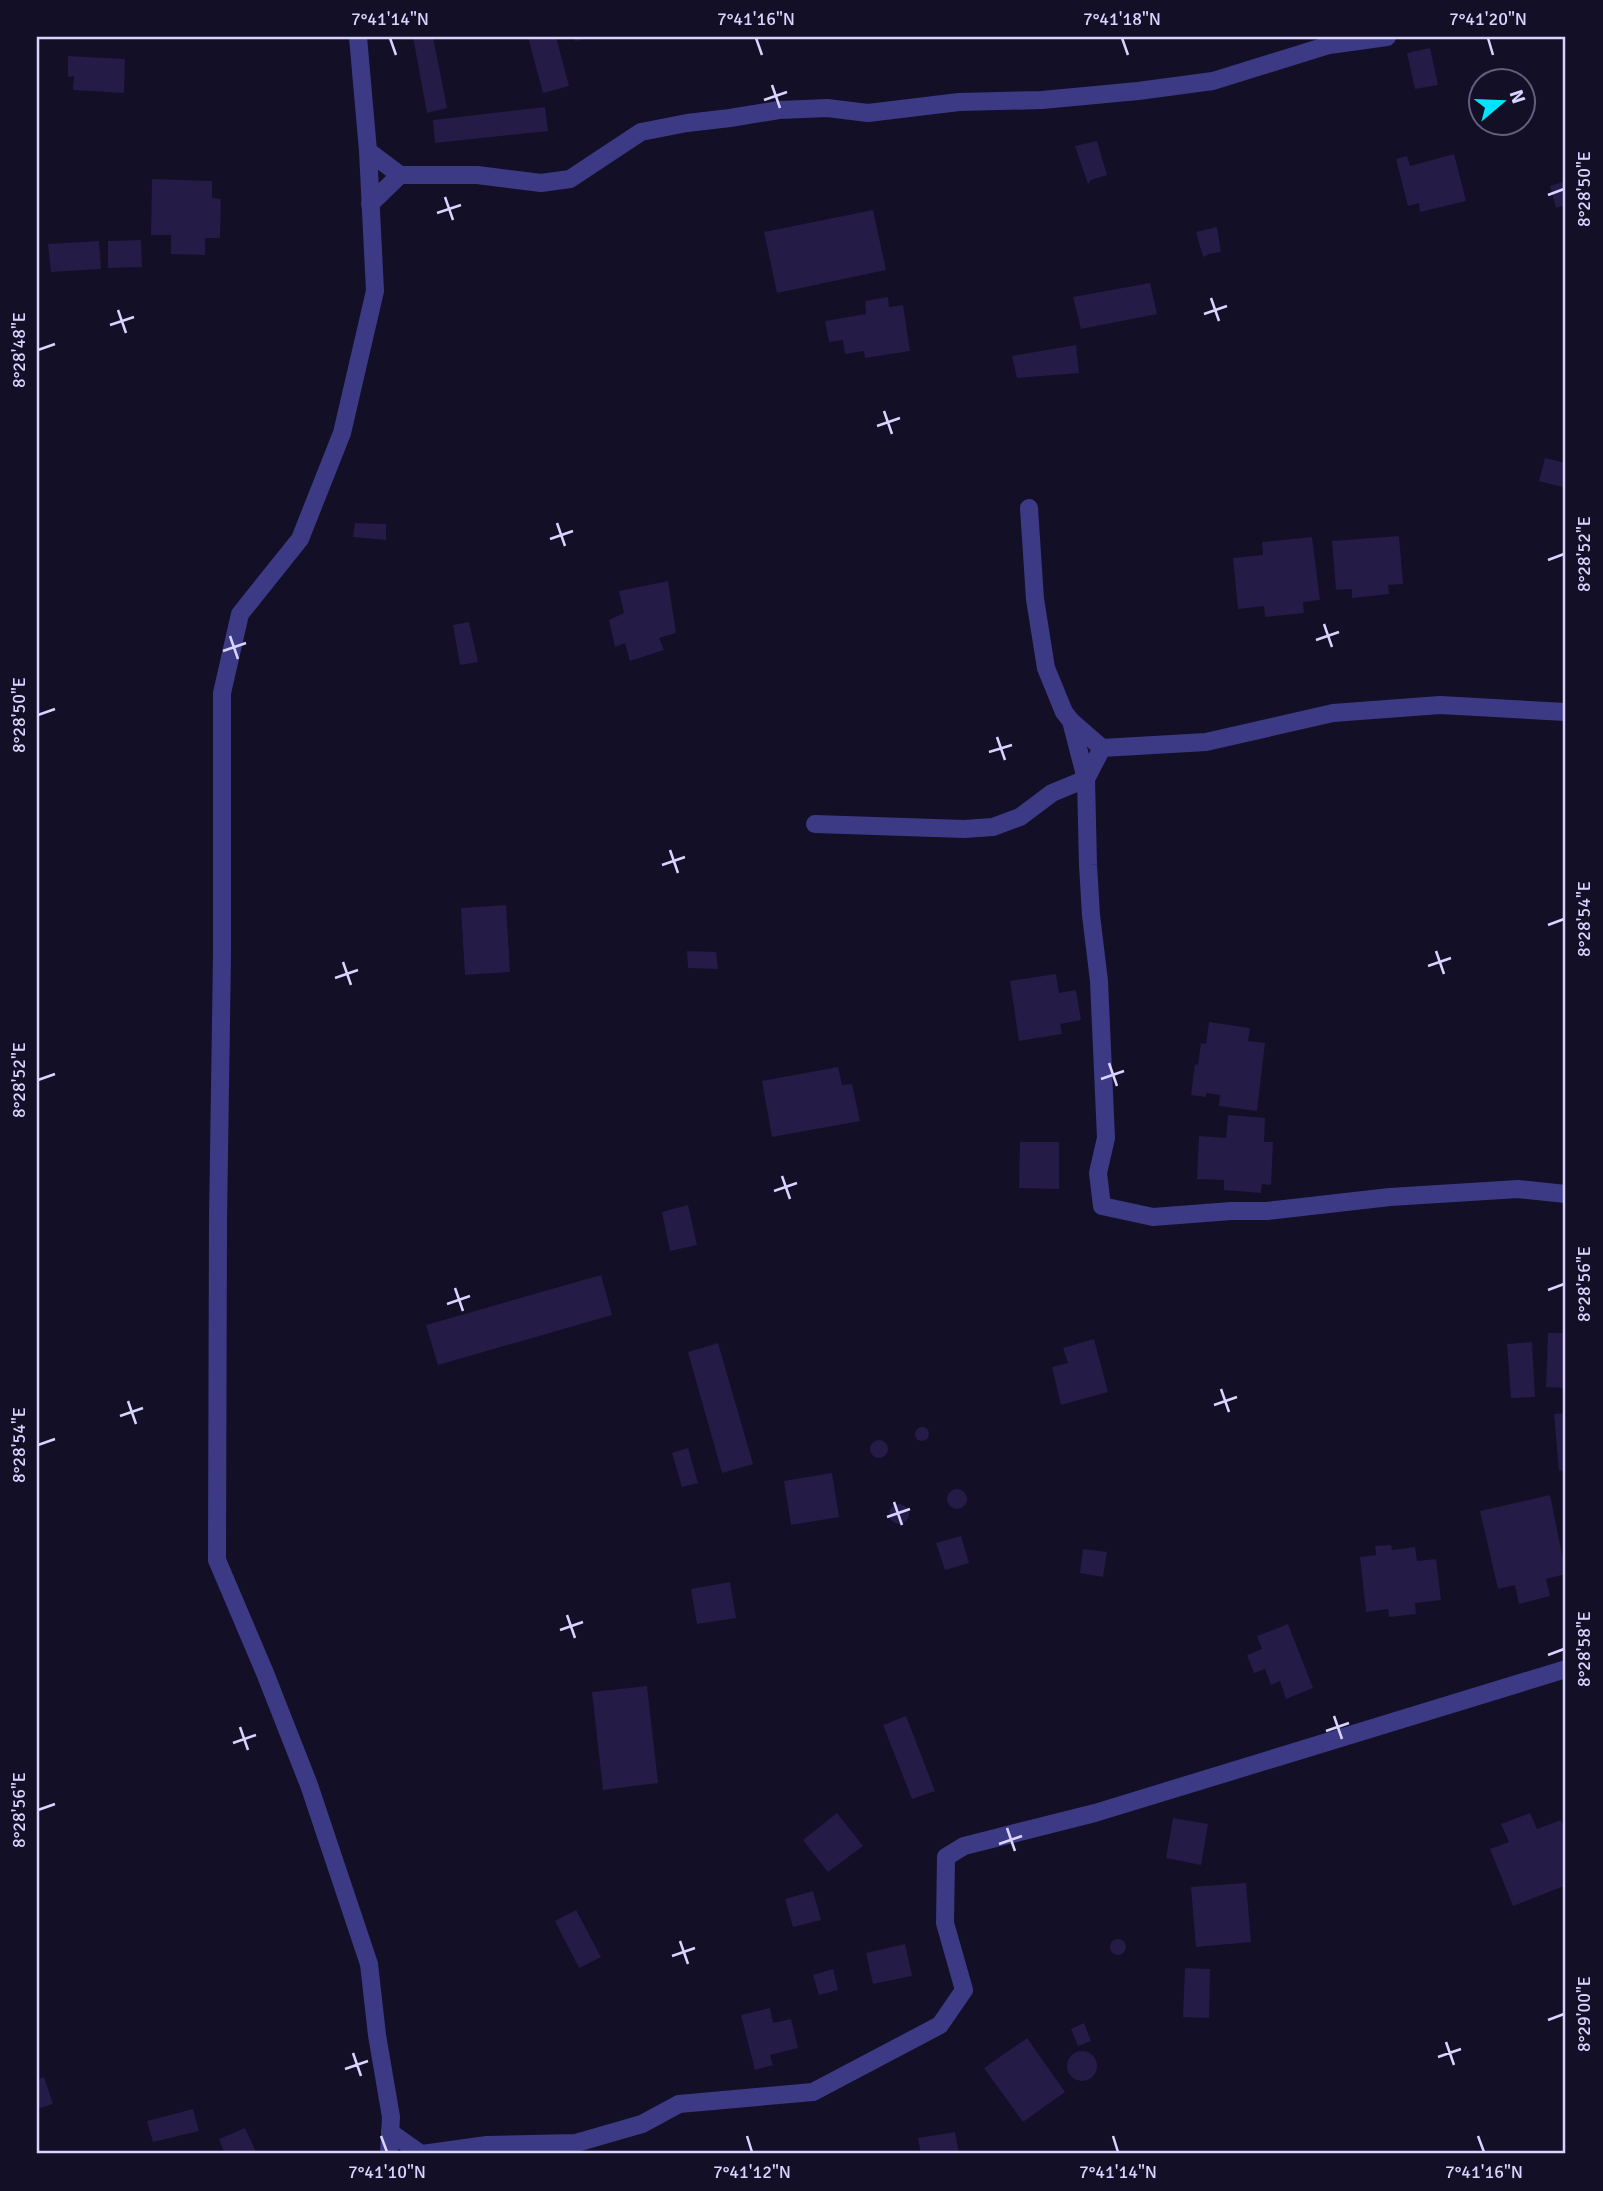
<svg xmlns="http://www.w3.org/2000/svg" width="1603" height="2191" viewBox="0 0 1603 2191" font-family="Signika,sans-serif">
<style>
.building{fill:#241b47}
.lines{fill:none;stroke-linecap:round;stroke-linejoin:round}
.minor{stroke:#3d3a85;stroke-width:18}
.ticks{fill:none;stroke:#d9d4ff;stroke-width:2.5}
.neatline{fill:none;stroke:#d9d4ff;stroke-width:2.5}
.ticks-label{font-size:18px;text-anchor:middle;fill:#d9d4ff}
</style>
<rect width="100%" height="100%" fill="#130f26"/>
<g class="building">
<path d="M413,37H433L447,108L427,113Z"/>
<path d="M528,37H556L569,86L543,93Z"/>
<path d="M574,37H591V38L575,41Z"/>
<path d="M1430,48L1438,85L1415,89L1407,53Z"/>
<path d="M68,56L125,59L124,93L73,90L74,76L68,77Z"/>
<path d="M545,107L548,131L435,143L433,120Z"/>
<path d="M1097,141L1107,175L1091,180L1088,184L1075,146Z"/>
<path d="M1454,154L1466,201L1420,212L1419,203L1408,206L1396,159L1407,156L1410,166Z"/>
<path d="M152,179L212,181V198L221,199L220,238H205V255L171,254V235H151Z"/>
<path d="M1566,181V205L1556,208L1550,186Z"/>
<path d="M873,210L886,270L777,293L764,232Z"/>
<path d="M1217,227L1221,252L1209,254L1203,257L1196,232Z"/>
<path d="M141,240L142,267L108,268V241Z"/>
<path d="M99,241L101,269L51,272L48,244Z"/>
<path d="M1150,283L1157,314L1081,329L1073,297Z"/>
<path d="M888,297L889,307L903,305L910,351L865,358L864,351L845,354L843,340L829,342L825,321L866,314L865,301Z"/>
<path d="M1076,345L1079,373L1017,378L1012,356Z"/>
<path d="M1545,458L1566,463V488L1539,481Z"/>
<path d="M355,523L386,524V540L353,537Z"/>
<path d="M1399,536L1403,584L1388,585L1389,594L1352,598V589L1336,590L1332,541Z"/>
<path d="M1312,537L1320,600L1303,602L1304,613L1265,617L1264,606L1238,609L1233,558L1263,555L1262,542Z"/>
<path d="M668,581L676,633L659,638L664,650L630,661L625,643L615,647L609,620L624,613L619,591Z"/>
<path d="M469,622L478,662L460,665L453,625Z"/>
<path d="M506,905L510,972L465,975L461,908Z"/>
<path d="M687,951L716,952L718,969L688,968Z"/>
<path d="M1056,974L1059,993L1076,990L1081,1020L1060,1024L1062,1034L1019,1041L1010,981Z"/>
<path d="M1209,1022L1250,1028L1248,1041L1265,1043L1257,1111L1219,1106L1220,1095L1206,1093V1097L1191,1095L1195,1064L1198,1065L1201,1043L1206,1044Z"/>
<path d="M838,1067L842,1085L852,1084L860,1121L772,1137L762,1081Z"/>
<path d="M1228,1115L1265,1118L1264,1142H1273L1271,1185L1262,1184L1261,1193L1224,1190V1180L1197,1179L1199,1136L1226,1138Z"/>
<path d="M1020,1142H1059V1189L1019,1188Z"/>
<path d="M688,1205L697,1245L670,1251L662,1212Z"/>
<path d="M601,1275L612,1315L438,1365L426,1325Z"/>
<path d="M1548,1333H1566V1388L1546,1387Z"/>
<path d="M1094,1339L1108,1392L1061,1405L1052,1367L1068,1363L1063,1348Z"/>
<path d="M1532,1342L1535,1397L1511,1398L1507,1344Z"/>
<path d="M718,1343L753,1464L722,1473L688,1352Z"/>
<path d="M1566,1413V1470L1559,1471L1554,1414Z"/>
<circle cx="922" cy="1434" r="7"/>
<circle cx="879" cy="1449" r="9"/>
<path d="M688,1448L698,1483L682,1487L672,1453Z"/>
<path d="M832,1473L839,1517L791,1525L784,1481Z"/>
<circle cx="957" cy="1499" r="10"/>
<path d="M1550,1495L1566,1574L1546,1579L1550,1596L1519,1604L1515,1585L1498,1589L1480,1511Z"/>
<circle cx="899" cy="1514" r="10"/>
<path d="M961,1536L969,1563L945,1570L936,1543Z"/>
<path d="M1391,1545L1392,1550L1415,1547L1417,1561L1436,1559L1441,1600L1415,1603L1416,1614L1389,1617L1388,1609L1366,1612L1360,1557L1376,1555L1375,1546Z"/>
<path d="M1083,1549L1107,1552L1103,1577L1080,1573Z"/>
<path d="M730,1582L736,1618L697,1624L691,1589Z"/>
<path d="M1288,1624L1313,1688L1286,1699L1280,1681L1271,1685L1265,1669L1254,1673L1247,1655L1262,1649L1257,1636Z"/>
<path d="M647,1686L658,1783L603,1790L592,1692Z"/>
<path d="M906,1716L935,1791L912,1799L883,1725Z"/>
<path d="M837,1813L863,1846L828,1872L803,1840Z"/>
<path d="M1530,1813L1537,1829L1561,1820L1566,1834V1878L1562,1880L1564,1886L1513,1906L1490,1849L1509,1842L1501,1824Z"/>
<path d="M1173,1818L1208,1824L1201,1865L1166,1858Z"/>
<path d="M1246,1883L1251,1942L1196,1947L1191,1887Z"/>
<path d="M813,1891L821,1920L793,1927L785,1899Z"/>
<path d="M576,1910L601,1957L579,1968L555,1921Z"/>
<circle cx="1118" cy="1947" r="8"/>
<path d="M905,1944L912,1976L873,1984L866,1953Z"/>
<path d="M1185,1968L1210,1969L1209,2018L1183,2017Z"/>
<path d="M833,1969L838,1990L819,1995L813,1975Z"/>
<path d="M770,2008L773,2023L791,2019L798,2048L770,2055L773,2065L755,2070L741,2015Z"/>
<path d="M1084,2023L1091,2041L1078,2046L1071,2029Z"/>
<path d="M1027,2038L1065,2092L1023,2122L984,2068Z"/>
<circle cx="1082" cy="2066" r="15"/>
<path d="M44,2077L53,2104L37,2109V2080Z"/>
<path d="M193,2109L199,2131L153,2142L147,2121Z"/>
<path d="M245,2128L257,2154H225L219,2139Z"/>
<path d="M955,2132L959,2154H921L918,2138Z"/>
</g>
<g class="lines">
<g class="minor">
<path d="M358,37L368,151L375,291L342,433L300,539L240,614L222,693V954L218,1220L217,1560L265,1673L309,1785L369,1964L377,2035L391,2117L389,2154"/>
<path d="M368,151L400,175H477L541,183L570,179L641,132L687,123L730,118L779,110L827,108L868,113L959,102L1042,100L1138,91L1213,81L1329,45L1387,37"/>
<path d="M370,204L400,175"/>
<path d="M1029,508L1035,599L1046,668L1064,712L1071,721L1086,779L1088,865L1091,915L1099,981L1106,1138L1098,1173L1102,1206L1153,1217L1231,1211H1267L1390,1197L1518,1189L1566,1194"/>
<path d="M1071,721L1102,748L1206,742L1333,713L1440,705L1566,712"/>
<path d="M815,824L964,829L993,827L1020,817L1052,793L1086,779L1102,748"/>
<path d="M390,2132L421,2154"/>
<path d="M422,2154L487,2145L576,2143L642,2124L679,2104L813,2092L940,2025L964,1990L945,1923L946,1857L964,1846L1095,1813L1566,1669"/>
</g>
</g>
<path class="ticks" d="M390,38L396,55M756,38L762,55M1122,38L1128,55M1488,38L1493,55M772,85L780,108M764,100L787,92M1548,195L1564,189M445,197L453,220M437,213L461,205M1211,298L1219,321M118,310L126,333M1204,314L1227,306M110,325L134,317M38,350L55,344M884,411L892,434M877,426L900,418M557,523L565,546M550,539L573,531M1548,560L1564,554M1324,624L1332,647M230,636L238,659M1316,640L1339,632M223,651L246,643M38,715L55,709M997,737L1005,760M989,752L1012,745M670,850L678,873M662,865L685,857M1548,925L1564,919M1436,951L1444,974M343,962L351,985M1428,966L1451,958M335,978L358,970M1109,1063L1117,1086M1101,1079L1124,1071M38,1080L55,1074M782,1176L790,1199M774,1191L797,1183M455,1288L463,1311M1548,1290L1564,1284M447,1304L470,1296M1221,1389L1229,1412M128,1401L136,1424M1214,1405L1237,1397M120,1416L143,1408M38,1445L55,1439M894,1502L902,1525M887,1517L910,1509M567,1615L575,1638M560,1630L583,1622M1548,1655L1564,1649M1334,1716L1342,1739M240,1727L248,1750M1326,1731L1349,1723M233,1743L256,1735M38,1810L55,1804M1007,1828L1015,1851M999,1844L1022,1836M680,1941L688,1964M672,1956L695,1948M1548,2020L1564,2014M1446,2042L1454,2065M353,2053L361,2076M1438,2057L1461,2049M345,2069L368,2061M381,2136L387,2152M747,2136L752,2152M1113,2136L1118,2152M1478,2136L1484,2152"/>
<rect width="1603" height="2191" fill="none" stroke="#130f26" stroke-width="77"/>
<g transform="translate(1502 102) rotate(71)"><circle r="33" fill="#130f26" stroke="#625e7d" stroke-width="2"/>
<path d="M0-5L12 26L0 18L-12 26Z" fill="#00e5ff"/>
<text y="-10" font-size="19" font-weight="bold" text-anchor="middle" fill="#d9d4ff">N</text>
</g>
<rect x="38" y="38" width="1526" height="2114" class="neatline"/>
<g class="ticks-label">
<text x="390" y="25">7°41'14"N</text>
<text x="756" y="25">7°41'16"N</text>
<text x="1122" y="25">7°41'18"N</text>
<text x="1488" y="25">7°41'20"N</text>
<text transform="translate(1584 189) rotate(-90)" y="6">8°28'50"E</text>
<text transform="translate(19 350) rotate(-90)" y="6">8°28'48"E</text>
<text transform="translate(1584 554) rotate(-90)" y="6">8°28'52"E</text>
<text transform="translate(19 715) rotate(-90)" y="6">8°28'50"E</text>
<text transform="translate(1584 919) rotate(-90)" y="6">8°28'54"E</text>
<text transform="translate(19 1080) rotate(-90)" y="6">8°28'52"E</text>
<text transform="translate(1584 1284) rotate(-90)" y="6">8°28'56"E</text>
<text transform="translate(19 1445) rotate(-90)" y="6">8°28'54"E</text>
<text transform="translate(1584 1649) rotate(-90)" y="6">8°28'58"E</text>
<text transform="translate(19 1810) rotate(-90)" y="6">8°28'56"E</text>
<text transform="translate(1584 2014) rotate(-90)" y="6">8°29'00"E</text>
<text x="387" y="2178">7°41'10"N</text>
<text x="752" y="2178">7°41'12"N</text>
<text x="1118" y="2178">7°41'14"N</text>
<text x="1484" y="2178">7°41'16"N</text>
</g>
</svg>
